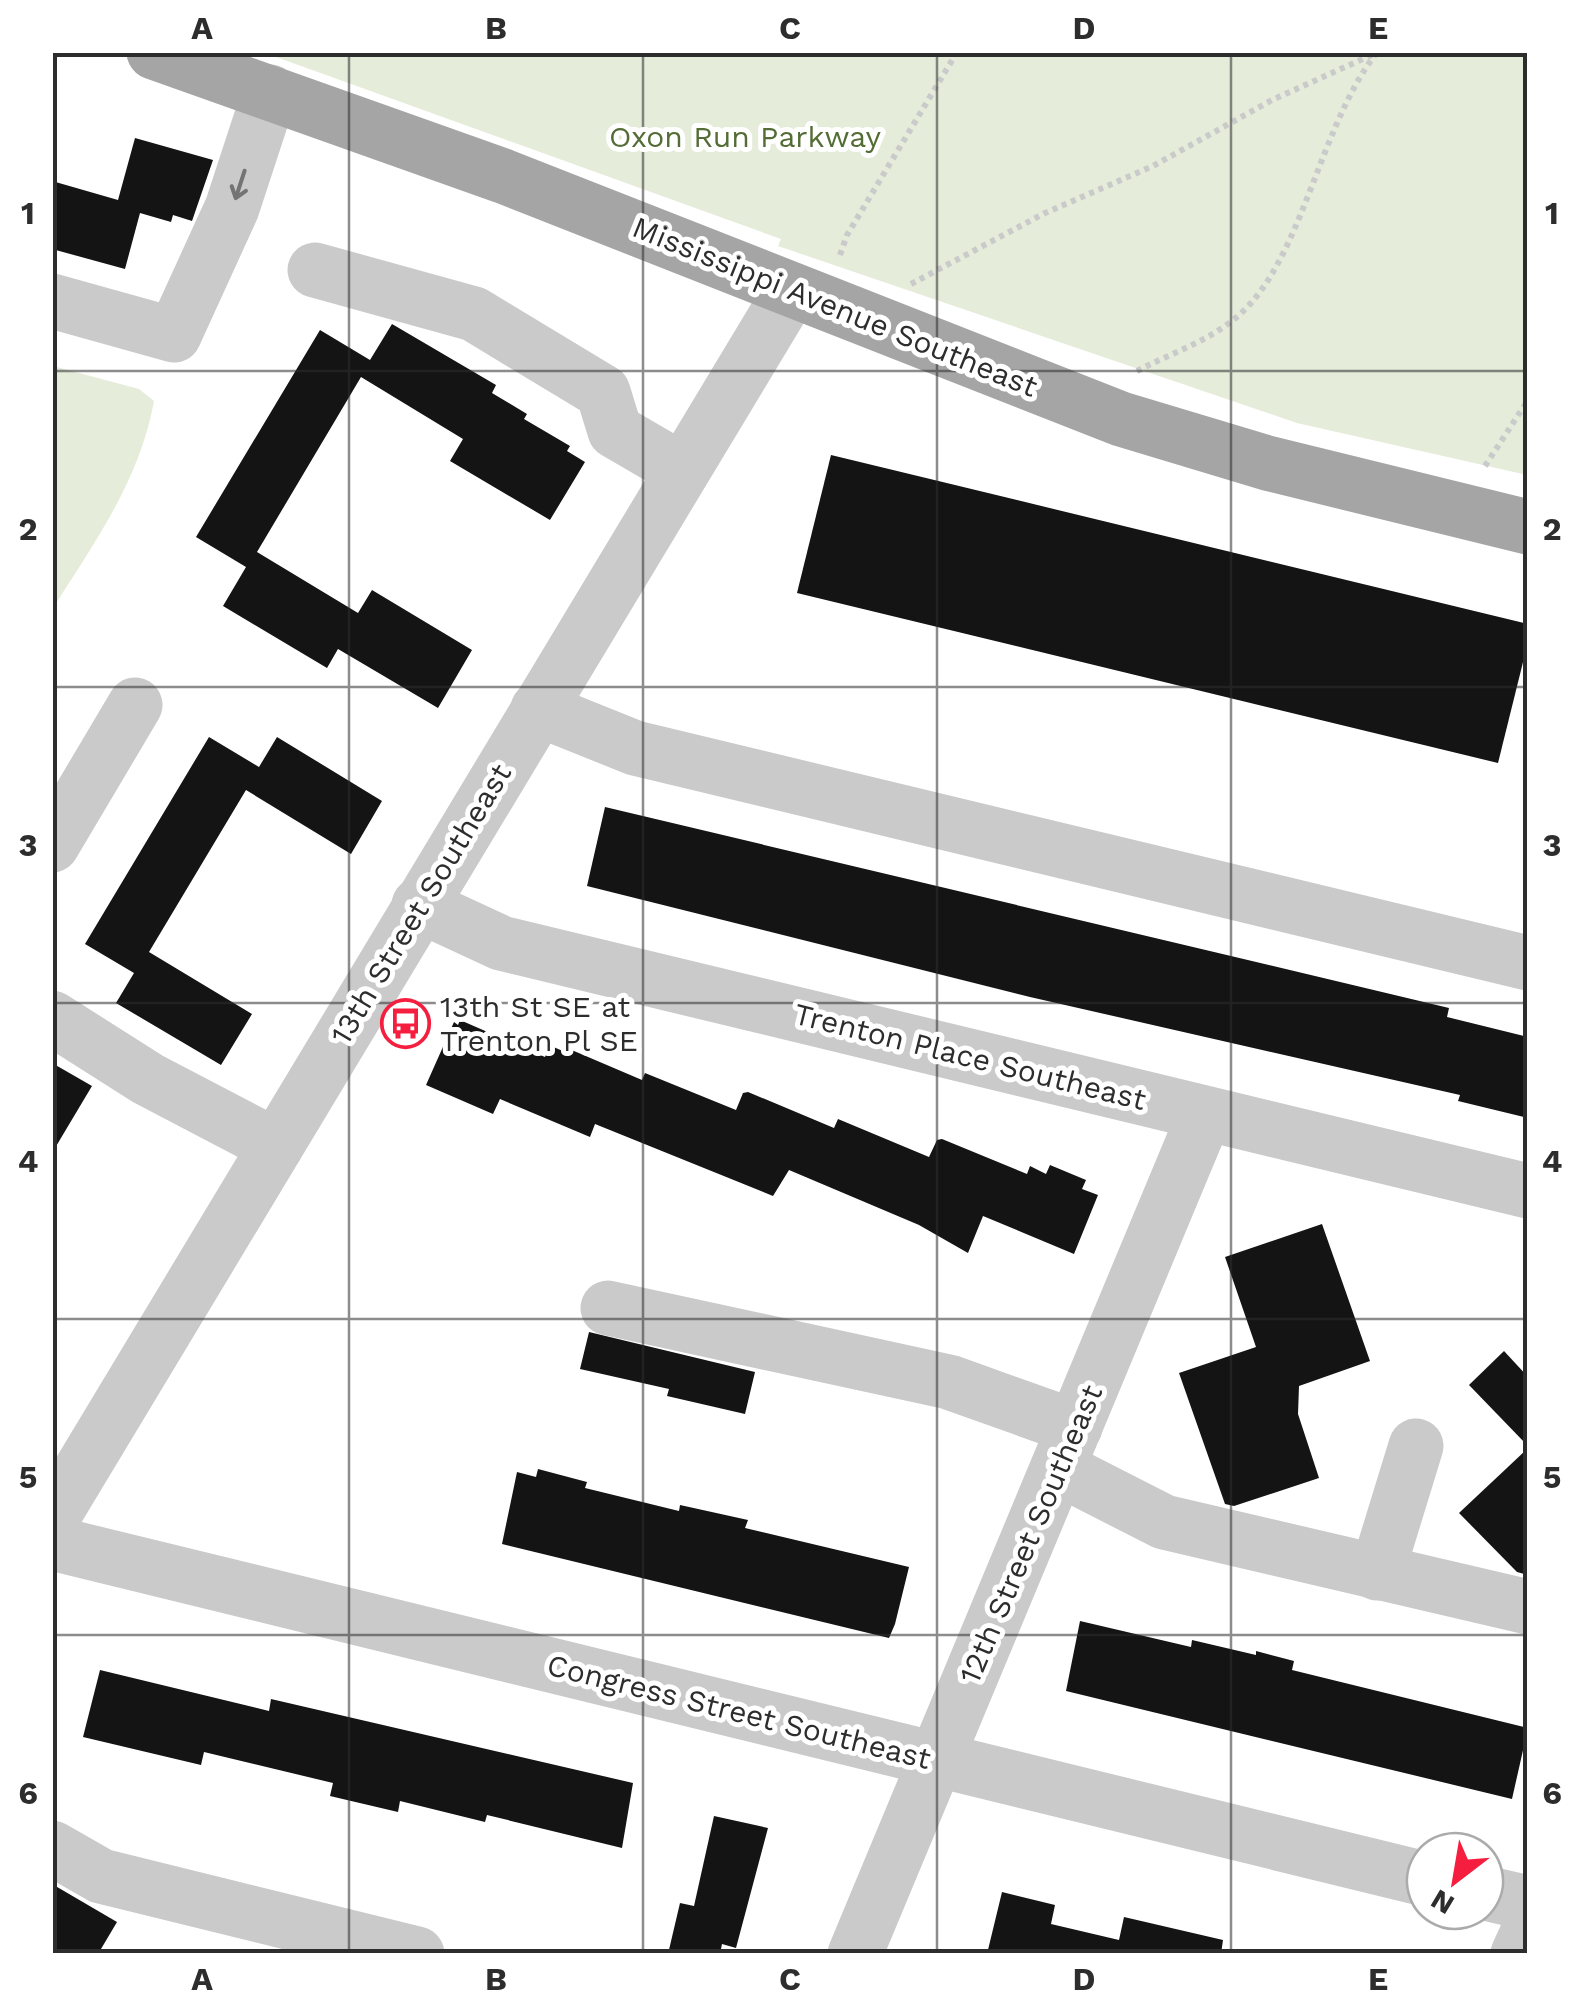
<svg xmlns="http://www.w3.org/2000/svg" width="1580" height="2006" viewBox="0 0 1580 2006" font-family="'Work Sans',sans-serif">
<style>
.green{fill:#e5ecd9}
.building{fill:#141414}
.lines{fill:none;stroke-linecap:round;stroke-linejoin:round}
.path{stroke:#cacaca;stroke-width:6;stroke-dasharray:5 5;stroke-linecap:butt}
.minor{stroke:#cacaca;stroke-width:55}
.major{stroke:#a5a5a5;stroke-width:55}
.oneway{stroke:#747474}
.grid{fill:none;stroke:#2d2d2d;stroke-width:2.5;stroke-opacity:0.55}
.labels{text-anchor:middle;stroke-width:10;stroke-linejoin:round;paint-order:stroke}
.park-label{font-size:30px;fill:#546d36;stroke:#fff}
.street-label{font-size:30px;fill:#2d2d2d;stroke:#fff}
.poi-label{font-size:30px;fill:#2d2d2d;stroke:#fff;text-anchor:start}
.neatline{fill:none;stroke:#2d2d2d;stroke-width:4}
.grid-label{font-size:32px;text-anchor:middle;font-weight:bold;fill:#2d2d2d}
</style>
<rect width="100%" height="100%" fill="#fff"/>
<g class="green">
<path d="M265,53H1527V475L1297,423L778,246L781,239Z"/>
<path d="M53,366L139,389L154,401C140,479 95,542 53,608Z"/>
</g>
<g class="building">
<path d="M135,138L213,160L192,221L173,215L171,222L140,213L125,269L52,249V181L118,200Z"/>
<path d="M392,324L496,385L492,393L527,414L524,419L570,446L567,451L585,462L550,520L450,461L463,439L361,377L257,552L358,613L372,590L472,650L438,708L338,649L327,668L223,606L246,567L196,537L320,330L370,360Z"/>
<path d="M831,455L1528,624V642L1498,763L797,593Z"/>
<path d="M209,737L259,767L277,737L382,801L351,854L246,790L149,952L252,1014L221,1065L116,1003L134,973L85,944Z"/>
<path d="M605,807L1449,1008L1447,1017L1528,1037V1118L1458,1101L1460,1095L1030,997L587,886Z"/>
<path d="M460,1020L545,1057L549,1045L565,1052L567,1048L642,1080L645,1073L736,1110L743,1093L748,1092L834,1128L838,1119L929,1157L937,1140L942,1139L1027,1174L1030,1166L1046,1174L1050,1165L1086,1180L1082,1189L1098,1195L1074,1254L983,1216L968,1253L919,1225L789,1170L773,1196L595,1124L590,1137L500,1099L493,1114L426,1085L454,1022L458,1025Z"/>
<path d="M52,1063L92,1086L52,1153Z"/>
<path d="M1322,1224L1370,1361L1299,1386L1298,1414L1319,1478L1234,1506L1225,1504L1179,1373L1256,1347L1225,1257Z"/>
<path d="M589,1332L755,1372L745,1414L667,1396L669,1389L580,1369Z"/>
<path d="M1504,1351L1528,1377V1446L1469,1385Z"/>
<path d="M1528,1448V1575L1517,1572L1459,1513Z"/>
<path d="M538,1469L587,1482L585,1488L679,1511L680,1505L748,1520L745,1528L909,1567L895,1624L889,1638L502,1544L517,1472L536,1477Z"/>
<path d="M1080,1621L1191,1647L1192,1640L1256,1655V1651L1294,1661L1292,1670L1528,1728L1512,1799L1066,1691Z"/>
<path d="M100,1670L269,1711L271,1699L633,1783L622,1848L487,1815L485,1822L400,1801L398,1812L330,1796L333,1783L204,1752L201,1765L83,1737Z"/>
<path d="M714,1816L768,1828L736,1948L722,1944L720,1954H668L680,1903L694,1906Z"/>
<path d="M52,1884L117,1922L98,1954H52Z"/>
<path d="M1002,1892L1055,1905L1051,1924L1119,1940L1124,1917L1223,1940L1221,1954H987Z"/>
</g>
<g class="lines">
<g class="path">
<path d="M840,255L847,235L957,52"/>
<path d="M911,284L1045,213L1153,166L1272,100L1376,53"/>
<path d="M1137,371C1171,353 1210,341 1239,315C1302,260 1319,128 1375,55"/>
<path d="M1485,466L1528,400"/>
</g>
<g class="minor">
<path d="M315,270L474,314L603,392L615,431L682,470"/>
<path d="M52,301L174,335L232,208L270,92"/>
<path d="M538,709L635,748L1528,963"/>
<path d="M52,845L135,705"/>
<path d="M419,905L501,943L1528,1191"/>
<path d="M52,1018L148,1079L276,1146"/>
<path d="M608,1308L949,1382L1075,1427"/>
<path d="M1058,1468L1164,1522L1528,1607"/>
<path d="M52,1518L791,291"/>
<path d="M52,1543L1425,1879"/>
<path d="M1377,1573L1416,1446"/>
<path d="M52,1848L101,1876L417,1954"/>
<path d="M1485,1893L1528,1903"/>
<path d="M855,1954L1205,1114"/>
<path d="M1518,1954L1528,1932"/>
</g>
<path class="major" d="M154,52L503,176L1121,419L1267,463L1528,527"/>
</g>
<defs><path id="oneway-shaft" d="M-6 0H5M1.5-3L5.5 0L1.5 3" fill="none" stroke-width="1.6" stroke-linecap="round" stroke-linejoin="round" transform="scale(2.5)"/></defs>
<use class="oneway" href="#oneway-shaft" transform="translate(240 185) rotate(108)"/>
<path class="grid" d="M349,52V1954M643,52V1954M937,52V1954M1231,52V1954M52,371H1528M52,687H1528M52,1003H1528M52,1319H1528M52,1635H1528"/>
<defs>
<symbol id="bus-ring" viewBox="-11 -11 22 22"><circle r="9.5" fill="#fff" stroke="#f61e3e" stroke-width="1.5"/><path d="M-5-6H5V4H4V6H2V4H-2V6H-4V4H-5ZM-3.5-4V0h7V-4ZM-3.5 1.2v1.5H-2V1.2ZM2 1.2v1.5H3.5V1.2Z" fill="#f61e3e"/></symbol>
</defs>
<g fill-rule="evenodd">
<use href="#bus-ring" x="378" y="996" width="55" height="55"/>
</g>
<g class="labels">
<g class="park-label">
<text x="745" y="147">Oxon Run Parkway</text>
</g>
<g class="street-label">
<text transform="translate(835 307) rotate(22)" y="10">Mississippi Avenue Southeast</text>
<text transform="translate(421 904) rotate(-59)" y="10">13th Street Southeast</text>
<text transform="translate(970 1057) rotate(14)" y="10">Trenton Place Southeast</text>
<text transform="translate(1031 1534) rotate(-67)" y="10">12th Street Southeast</text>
<text transform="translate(739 1712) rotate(14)" y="10">Congress Street Southeast</text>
</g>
<g class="poi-label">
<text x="440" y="1017">13th St SE at<tspan x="440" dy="34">Trenton Pl SE</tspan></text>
</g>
</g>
<rect width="1580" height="2006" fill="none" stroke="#ffffff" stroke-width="110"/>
<g transform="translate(1455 1881) rotate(211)"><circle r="48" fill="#ffffff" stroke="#ababab" stroke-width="2.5"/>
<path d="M0-8L18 38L0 25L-18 38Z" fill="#f61e3e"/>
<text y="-15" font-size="28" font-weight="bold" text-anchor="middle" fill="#2d2d2d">N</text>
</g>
<rect x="55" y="55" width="1470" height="1896" class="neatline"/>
<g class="grid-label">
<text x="202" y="39">A</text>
<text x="496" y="39">B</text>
<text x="790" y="39">C</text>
<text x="1084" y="39">D</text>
<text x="1378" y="39">E</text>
<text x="28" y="224">1</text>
<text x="1552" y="224">1</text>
<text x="28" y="540">2</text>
<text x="1552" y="540">2</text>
<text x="28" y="856">3</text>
<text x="1552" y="856">3</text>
<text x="28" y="1172">4</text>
<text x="1552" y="1172">4</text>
<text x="28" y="1488">5</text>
<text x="1552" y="1488">5</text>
<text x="28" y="1804">6</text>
<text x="1552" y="1804">6</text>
<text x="202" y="1990">A</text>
<text x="496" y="1990">B</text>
<text x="790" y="1990">C</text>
<text x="1084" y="1990">D</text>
<text x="1378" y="1990">E</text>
</g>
</svg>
